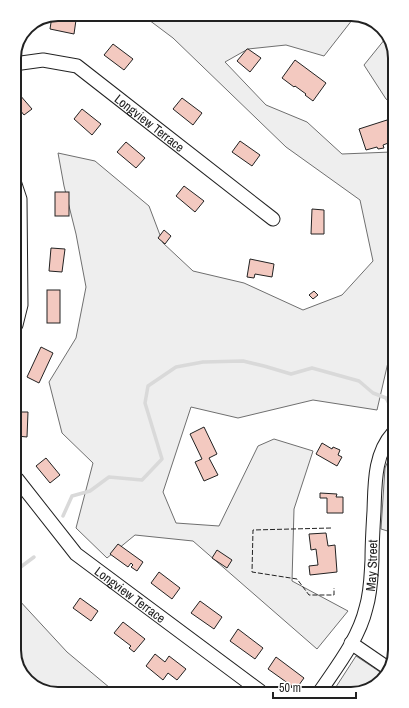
<svg xmlns="http://www.w3.org/2000/svg" width="409" height="708" viewBox="0 0 409 708" font-family="'Archivo Narrow',sans-serif">
<style>
.green{fill:#eee;stroke:#6f6f6f}
.lines{fill:none;stroke-linecap:round;stroke-linejoin:round}
.stream{stroke:#d9d9d9;stroke-width:3.5}
.building{fill:#f3c9c0;stroke:#222}
.minor-casing{stroke:#222;stroke-width:15}
.minor{stroke:#fff;stroke-width:13}
.fence{stroke:#222;stroke-width:1;stroke-dasharray:5 2;stroke-linecap:butt}
.labels{text-anchor:middle;stroke-width:3;stroke-linejoin:round;paint-order:stroke}
.street-label{font-size:13px;fill:#222;stroke:#fff}
.rim{fill:none;stroke:#222;stroke-width:2}
</style>
<rect width="100%" height="100%" fill="#fff"/>
<g class="green">
<path d="M141,14L356,15L324,56L286,45L248,49L225,62L266,105L307,122L342,154L391,152L393,350L389,358L377,410L313,400L238,418L191,407L163,492L176,523L219,526L258,446L274,439L313,451L294,509L292,581L348,611L317,649L193,541L135,535L107,558L76,528L93,463L62,433L49,382L76,338L86,287L76,234L64,186L58,153L95,161L149,206L163,243L193,271L244,283L303,310L342,295L373,261L360,200L286,147L173,38Z"/>
<path d="M385,39L391,45V103L386,99L364,65Z"/>
<path d="M394,447V533L381,529L385,468Z"/>
<path d="M18,599L67,652L116,693L55,694L34,687L18,669Z"/>
<path d="M356,656L386,676L370,690H334Z"/>
</g>
<g class="lines">
<g class="stream">
<path d="M63,516L72,496L90,491L109,477L142,480L162,459L145,403L148,386L176,367L203,362L243,361L264,366L291,374L312,368L359,381L373,393L386,398L393,411"/>
<path d="M18,569L34,557"/>
</g>
</g>
<g class="building">
<path d="M54,15L76,20L74,34L50,29L52,16Z"/>
<path d="M113,44L133,59L124,70L104,55Z"/>
<path d="M247,49H248L261,58L250,72L237,61Z"/>
<path d="M295,60L326,83L313,101L305,95L306,94L295,86L294,87L282,78Z"/>
<path d="M19,94L32,109L24,115L20,110L15,115L14,98Z"/>
<path d="M182,98L202,113L193,125L173,109Z"/>
<path d="M82,109L101,124L92,135L74,119Z"/>
<path d="M387,120L391,131V142L383,145L384,148L378,149L377,147L366,150L359,129Z"/>
<path d="M240,141L260,155L252,166L232,152Z"/>
<path d="M126,142L145,158L136,168L117,152Z"/>
<path d="M184,186L204,201L195,212L176,196Z"/>
<rect x="55" y="192" width="14" height="24"/>
<path d="M312,209L324,210V234H311Z"/>
<path d="M164,230L171,236L165,244L158,238Z"/>
<path d="M51,248L65,249L62,272L49,271Z"/>
<path d="M250,259L274,264L272,277L255,274L254,278L247,277Z"/>
<rect x="47" y="290" width="13" height="33"/>
<path d="M314,291L318,295L313,299L309,295Z"/>
<path d="M41,347L53,353L39,383L27,377Z"/>
<path d="M17,412H28L27,437L17,436Z"/>
<path d="M204,427L217,454L209,458L218,475L204,481L195,462L202,459L190,434Z"/>
<path d="M322,443L332,449L333,447L340,450L338,455L342,457L337,466L316,454Z"/>
<path d="M46,458L60,475L50,483L36,466Z"/>
<path d="M320,493L337,494L336,497H343V513H327V498H320Z"/>
<path d="M326,533L328,546L335,545L337,572L310,575L309,566L318,565L316,549L311,550L309,534Z"/>
<path d="M118,544L143,562L137,571L131,567L133,565L131,563L128,567L110,554Z"/>
<path d="M217,550L232,560L227,568L212,558Z"/>
<path d="M159,572L180,588L172,599L151,583Z"/>
<path d="M80,598L98,611L91,621L73,608Z"/>
<path d="M200,601L222,617L214,629L191,613Z"/>
<path d="M123,622L145,639L134,652L129,648L131,646L114,633Z"/>
<path d="M238,629L263,648L255,659L230,641Z"/>
<path d="M155,654L165,662L169,656L186,669L177,680L168,673L163,680L146,666Z"/>
<path d="M276,657L304,678L296,689L268,669Z"/>
</g>
<g class="lines">
<defs>
<g id="minor">
<path id="s1" d="M14,64L43,60L77,66L273,219"/>
<path d="M15,184L20,199L21,305L16,325"/>
<path id="s2" d="M17,479L76,554L260,691"/>
<path d="M351,643L389,669"/>
<path id="s3" d="M321,690C338,665 359,638 366,608C371,592 371,576 372,560C372,543 373,527 374,511C375,484 374,454 393,433"/>
</g>
</defs>
<use href="#minor" class="minor-casing"/>
<use href="#minor" class="minor"/>
<g class="fence">
<path d="M331,528L253,530L252,572L297,579L309,595H334V588"/>
<path d="M387,620L395,627"/>
</g>
</g>
<g class="labels">
<g class="street-label">
<text dy="5" stroke="none"><textPath href="#s1" startOffset="156">Longview Terrace</textPath></text>
<text dy="5" stroke="none"><textPath href="#s3" startOffset="137">May Street</textPath></text>
<text dy="5" stroke="none"><textPath href="#s2" startOffset="163">Longview Terrace</textPath></text>
</g>
</g>
<path d="M0 0H409V708H0ZM58 21H351A37 37 0 0 1 388 58V650A37 37 0 0 1 351 687H58A37 37 0 0 1 21 650V58A37 37 0 0 1 58 21Z" fill="#fff" fill-rule="evenodd"/>
<path class="rim" d="M58 21H351A37 37 0 0 1 388 58V650A37 37 0 0 1 351 687H58A37 37 0 0 1 21 650V58A37 37 0 0 1 58 21Z"/>
<path d="M273 692v6h83v-6" fill="none" stroke="#222222" stroke-width="2"/>
<text x="279" y="692" font-size="12" fill="#222222" stroke="#ffffff" stroke-width="3" paint-order="stroke">50 m</text>
</svg>
